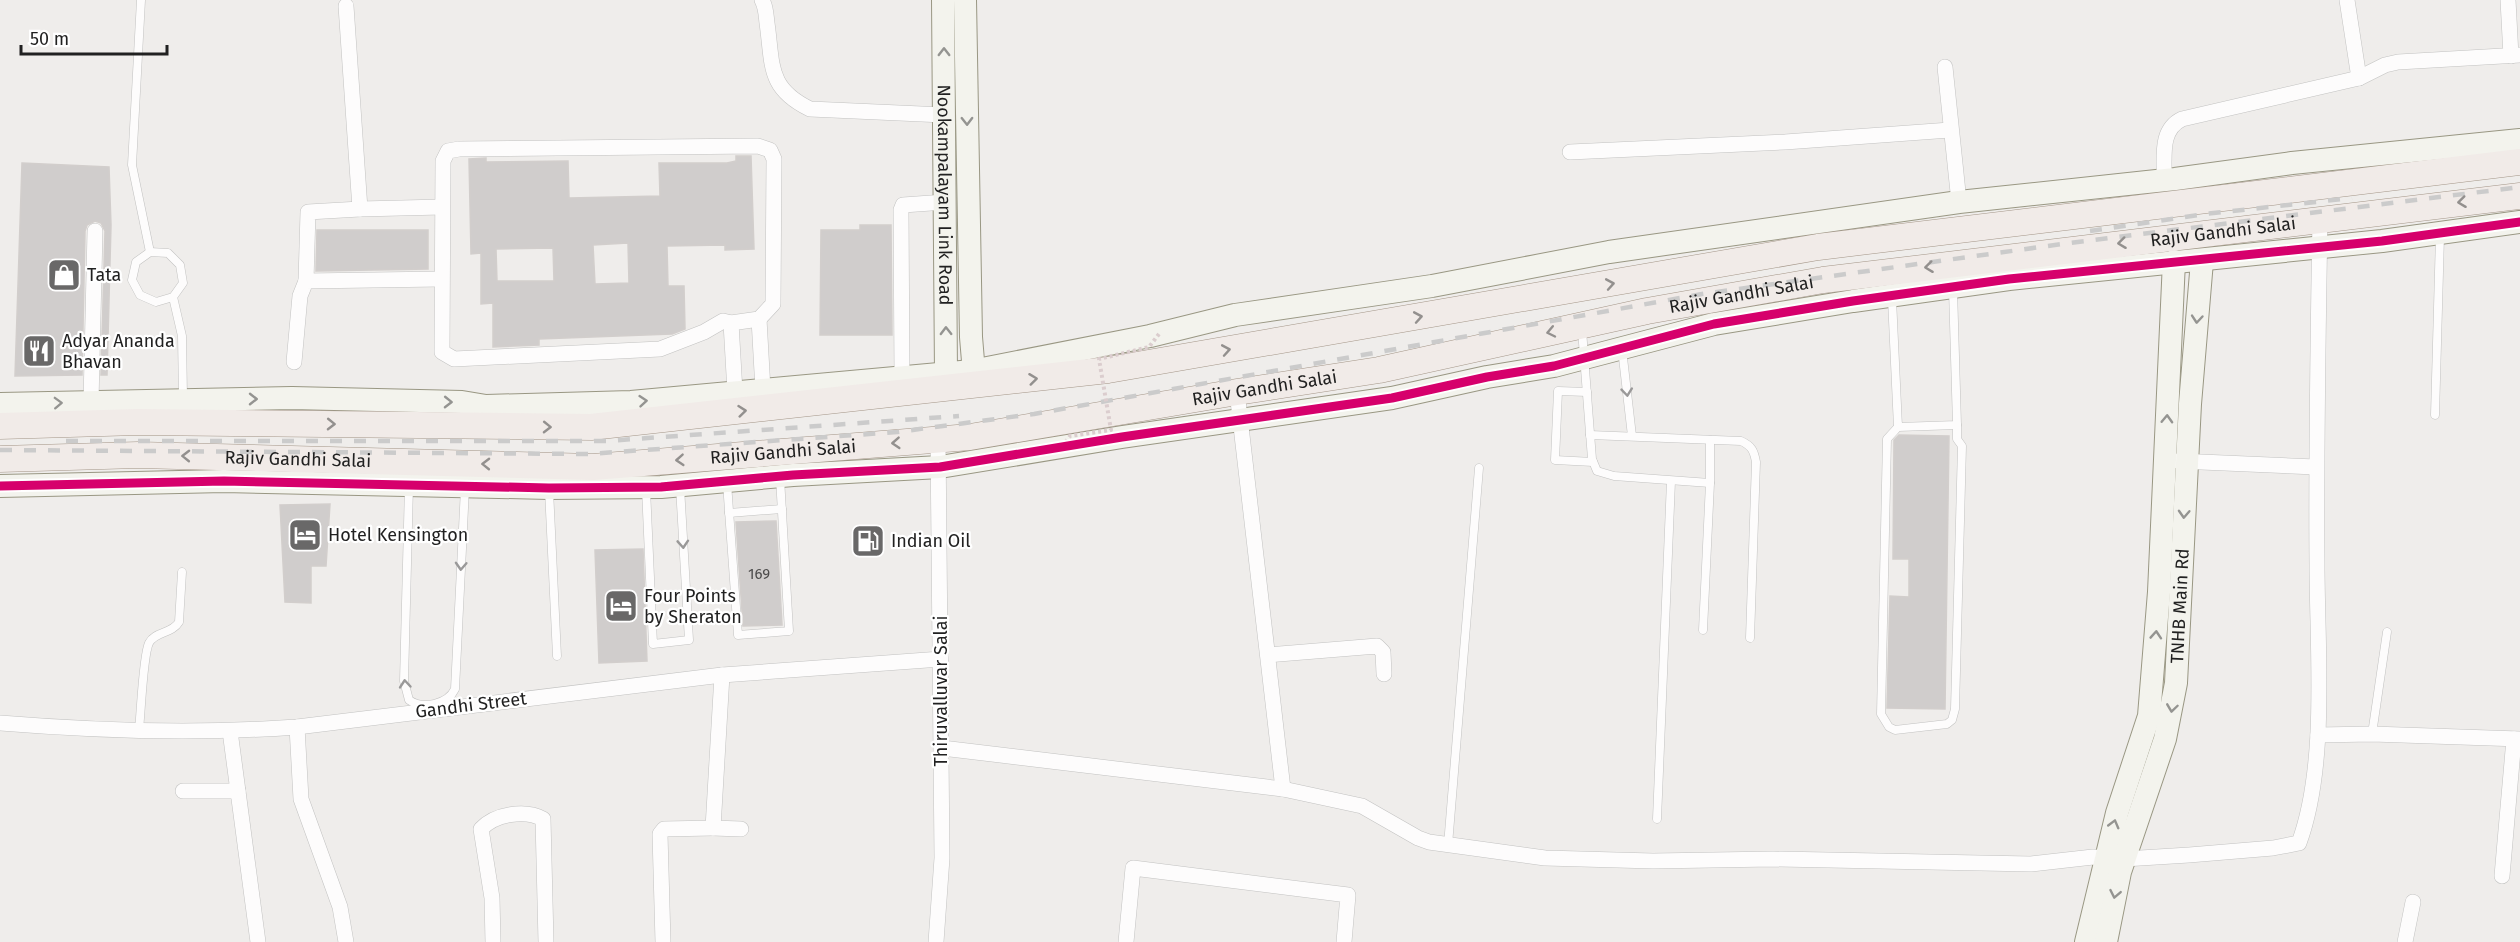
<svg xmlns="http://www.w3.org/2000/svg" width="2520" height="942" viewBox="0 0 2520 942" font-family="'Fira Sans',sans-serif">
<style>
.building{fill:#d0cdcc;stroke:#d2cecc;stroke-width:1.5;fill-rule:evenodd}
.lines{fill:none;stroke-linecap:round;stroke-linejoin:round}
.lane-casing{stroke:#c2c2c1;stroke-width:9}
.street-casing{stroke:#c2c2c1;stroke-width:16}
.secondary-casing{stroke:#999783;stroke-width:24}
.primary-casing{stroke:#a49688;stroke-width:27}
.lane{stroke:#fdfcfc;stroke-width:8}
.street{stroke:#fdfcfc;stroke-width:15}
.secondary{stroke:#f3f3ed;stroke-width:22}
.primary{stroke:#f1ebe8;stroke-width:26}
.rail{stroke:#cbcbcb;stroke-width:4.5;stroke-dasharray:12 12;stroke-linecap:butt}
.path-bridge{stroke:#dbcdce;stroke-width:4;stroke-dasharray:3 3;stroke-linecap:butt}
.cycleway-casing{stroke:#fff;stroke-width:13}
.cycleway{stroke:#d6006c;stroke-width:9}
.oneway{stroke:#949491}
.oneway2{stroke:#93908e}
.oneway3{stroke:#9a9999}
.labels{text-anchor:middle;stroke-width:4.5;stroke-linejoin:round;paint-order:stroke}
.number-label{font-size:15px;fill:#4d4c4c}
.street-label{font-size:18px;fill:#212121;stroke:#fff}
.poi-label{font-size:18px;fill:#212121;stroke:#fff;text-anchor:start}
</style>
<rect width="100%" height="100%" fill="#efedeb"/>
<g class="building">
<path d="M736,156H751L754,249L725,250V245L667,246L668,286H684L685,329L672,334L539,339V345L493,347V303L481,304V253L471,254L469,159L486,158V162L568,161L569,198L660,196L659,163H727L736,161ZM628,243L629,283L595,284L593,245ZM553,248L554,281H497L496,249Z"/>
<path d="M22,163L109,167L111,225L107,375H101L105,231L101,223L95,221L87,225L85,231L82,375L15,376Z"/>
<path d="M860,225H891L892,335H820L821,230H860Z"/>
<path d="M317,230H428V269L316,271Z"/>
<path d="M1899,435L1949,436L1945,709L1887,708L1890,596L1909,597V559H1893L1894,440Z"/>
<path d="M330,504L326,566H311V603L285,602L280,505Z"/>
<path d="M776,521L782,625L743,626L736,522Z"/>
<path d="M643,549L647,661L599,663L595,550Z"/>
</g>
<g class="lines">
<defs>
<g id="lane">
<path d="M141,0L132,165L150,252"/>
<path d="M173,297L156,302L140,295L132,280L136,262L150,252L168,253L180,265L183,283L173,297L182,336L183,397"/>
<path d="M1892,299L1898,427L1957,425L1953,289"/>
<path d="M1582,330L1592,459L1597,471L1614,476L1710,483"/>
<path d="M1622,349L1632,436"/>
<path d="M1587,392L1558,391L1555,460L1593,462"/>
<path d="M2435,415L2440,236"/>
<path d="M1898,427L1887,439L1881,714L1889,727L1895,730L1947,724L1952,720L1955,709L1962,446L1957,439V425"/>
<path d="M1590,435L1741,441C1752,446 1754,451 1756,462L1750,638"/>
<path d="M727,483L738,635L789,631L780,478"/>
<path d="M409,486L404,681L409,700C423,710 448,704 455,689L465,488"/>
<path d="M646,489L653,644L689,640L680,487"/>
<path d="M549,490L557,656"/>
<path d="M729,513L782,509"/>
<path d="M1703,630L1710,483V440"/>
<path d="M139,729C141,713 143,655 149,643C155,631 172,634 179,622L182,572"/>
<path d="M2372,734L2387,632"/>
<path d="M1657,819L1671,481"/>
<path d="M1448,845L1479,468"/>
</g>
<g id="street">
<path d="M762,0C766,7 766,15 767,23C773,65 767,88 810,109L944,115"/>
<path d="M2347,0L2359,78"/>
<path d="M2508,0L2511,56"/>
<path d="M1945,67L1959,202"/>
<path d="M758,146L770,150L774,159L773,304L759,319L731,323L723,321L704,332L660,349L454,359L442,352L443,161L448,151L459,149Z"/>
<path d="M1570,152L1785,142L1950,130"/>
<path d="M2164,180C2165,158 2159,130 2182,119L2359,78L2385,65L2398,62L2520,55"/>
<path d="M360,209L442,207"/>
<path d="M306,281L308,212L360,209L346,6"/>
<path d="M759,319L763,390"/>
<path d="M731,323L735,392"/>
<path d="M294,362L300,296L306,281L441,279"/>
<path d="M902,377L901,210L903,205L945,202"/>
<path d="M1237,392L1283,789"/>
<path d="M91,402L95,231"/>
<path d="M2178,461L2316,467"/>
<path d="M1268,655L1377,646L1383,652L1384,674"/>
<path d="M0,723C98,731 199,734 297,727L722,675L941,659"/>
<path d="M297,727L301,799L340,907L346,942"/>
<path d="M230,731L258,942"/>
<path d="M2318,735L2372,734L2520,739"/>
<path d="M942,748L1283,789L1362,806L1418,838L1429,842L1545,858L1653,861L1773,859L2031,864L2093,857L2124,859L2189,855L2273,848L2299,843C2328,764 2317,649 2317,564C2316,449 2318,334 2320,219"/>
<path d="M183,791H238"/>
<path d="M713,828L741,829"/>
<path d="M2502,876L2514,739"/>
<path d="M493,942L492,898L481,829C495,814 525,809 543,819L546,942"/>
<path d="M663,942L660,834L664,829L713,828L722,675"/>
<path d="M936,942L942,858L938,440"/>
<path d="M1126,942L1133,868L1348,895L1344,942"/>
<path d="M2405,942L2413,902"/>
</g>
<g id="secondary">
<path id="s1" d="M943,0L946,373L949,387"/>
<path d="M965,0L971,337L975,385"/>
<path d="M0,404L292,398L462,402L486,406L631,402L972,371L1150,336L1235,315L1432,286L1609,252L1959,202L2175,179L2292,163L2520,140"/>
<path d="M0,486L224,481L549,488L661,487L793,475L940,467L1122,437L1392,398L1487,377L1554,366L1714,324L1853,301L2009,279L2382,241L2520,222"/>
<path d="M2086,942L2117,813L2149,716L2159,592L2174,261"/>
<path id="s2" d="M2106,942L2120,872L2165,739L2176,683L2190,404L2202,261"/>
</g>
<g id="primary">
<path d="M0,426L138,422L591,427L1108,370L1818,247L2520,162"/>
<path id="s3" d="M0,459L138,455L593,467L970,437L1237,392L1379,370L1647,311L1823,280L2520,196"/>
</g>
</defs>
<use href="#lane" class="lane-casing"/>
<use href="#street" class="street-casing"/>
<use href="#secondary" class="secondary-casing"/>
<use href="#primary" class="primary-casing"/>
<use href="#lane" class="lane"/>
<use href="#street" class="street"/>
<use href="#secondary" class="secondary"/>
<use href="#primary" class="primary"/>
<g class="rail">
<path d="M2090,231L2205,214L2352,198"/>
<path d="M66,441H606L959,416"/>
<path d="M0,450L588,454L897,432L1034,414L1702,294L2069,243L2520,187"/>
</g>
<path class="path-bridge" d="M1062,447L1070,436L1111,430L1099,359L1149,347L1159,334"/>
<defs>
<path id="cycleway" d="M0,486L224,481L549,488L661,487L793,475L940,467L1122,437L1392,398L1487,377L1554,366L1714,324L1853,301L2009,279L2382,241L2520,222"/>
</defs>
<use href="#cycleway" class="cycleway-casing"/>
<use href="#cycleway" class="cycleway"/>
</g>
<defs><path id="oneway-chevron" d="M-2-3.5L2.5 0L-2 3.5" fill="none" stroke-width="1.6" stroke-linecap="round" stroke-linejoin="round" transform="scale(1.5)"/></defs>
<g class="oneway">
<use href="#oneway-chevron" transform="translate(944 52) rotate(-90)"/>
<use href="#oneway-chevron" transform="translate(967 121) rotate(89)"/>
<use href="#oneway-chevron" transform="translate(2197 319) rotate(95)"/>
<use href="#oneway-chevron" transform="translate(946 331) rotate(-91)"/>
<use href="#oneway-chevron" transform="translate(253 399)"/>
<use href="#oneway-chevron" transform="translate(643 401) rotate(-5)"/>
<use href="#oneway-chevron" transform="translate(448 402) rotate(1)"/>
<use href="#oneway-chevron" transform="translate(58 403) rotate(-2)"/>
<use href="#oneway-chevron" transform="translate(2167 419) rotate(-88)"/>
<use href="#oneway-chevron" transform="translate(2184 514) rotate(93)"/>
<use href="#oneway-chevron" transform="translate(2156 635) rotate(-86)"/>
<use href="#oneway-chevron" transform="translate(2172 708) rotate(98)"/>
<use href="#oneway-chevron" transform="translate(2114 824) rotate(-75)"/>
<use href="#oneway-chevron" transform="translate(2115 894) rotate(101)"/>
</g>
<g class="oneway2">
<use href="#oneway-chevron" transform="translate(2462 202) rotate(173)"/>
<use href="#oneway-chevron" transform="translate(2122 243) rotate(173)"/>
<use href="#oneway-chevron" transform="translate(1929 267) rotate(173)"/>
<use href="#oneway-chevron" transform="translate(1610 284) rotate(-10)"/>
<use href="#oneway-chevron" transform="translate(1418 317) rotate(-10)"/>
<use href="#oneway-chevron" transform="translate(1551 332) rotate(168)"/>
<use href="#oneway-chevron" transform="translate(1226 350) rotate(-10)"/>
<use href="#oneway-chevron" transform="translate(1033 379) rotate(-7)"/>
<use href="#oneway-chevron" transform="translate(742 411) rotate(-6)"/>
<use href="#oneway-chevron" transform="translate(331 424) rotate(1)"/>
<use href="#oneway-chevron" transform="translate(547 427) rotate(1)"/>
<use href="#oneway-chevron" transform="translate(896 443) rotate(176)"/>
<use href="#oneway-chevron" transform="translate(186 456) rotate(-179)"/>
<use href="#oneway-chevron" transform="translate(680 460) rotate(176)"/>
<use href="#oneway-chevron" transform="translate(486 464) rotate(-179)"/>
</g>
<g class="oneway3">
<use href="#oneway-chevron" transform="translate(1627 392) rotate(84)"/>
<use href="#oneway-chevron" transform="translate(683 544) rotate(86)"/>
<use href="#oneway-chevron" transform="translate(461 566) rotate(93)"/>
<use href="#oneway-chevron" transform="translate(405 684) rotate(-95)"/>
</g>
<defs>
<symbol id="shop-square" viewBox="-11 -11 22 22"><rect x="-9" y="-9" width="18" height="18" rx="4" fill="#696868" stroke="#fff"/><path d="M-5-2.5h2.3a2.7 3.5 0 0 1 5.4 0H5L5.5 6h-11ZM-1.5-2.5h3a1.5 2.3 0 0 0-3 0Z" fill="#fff"/></symbol>
<symbol id="restaurant-square" viewBox="-11 -11 22 22"><rect x="-9" y="-9" width="18" height="18" rx="4" fill="#696868" stroke="#fff"/><path d="M-5-6h1v4h1v-4h1v4h1v-4h1v5L-1.5 .5V6h-2V.5L-5-1ZM5-6V6H3V1.5H1.5Q1.5-4 5-6Z" fill="#fff"/></symbol>
<symbol id="hotel-square" viewBox="-11 -11 22 22"><rect x="-9" y="-9" width="18" height="18" rx="4" fill="#696868" stroke="#fff"/><path d="M-6-4.5h1.5V1H6V5H4.5V3h-9V5H-6ZM-4 0a1.8 1.8 0 1 1 3.6 0ZM.5 0V-2.5h3Q6-2.5 6 0Z" fill="#fff"/></symbol>
<symbol id="fuel-square" viewBox="-11 -11 22 22"><rect x="-9" y="-9" width="18" height="18" rx="4" fill="#696868" stroke="#fff"/><path d="M-5.5-6h7V0h2V4h1.3V-2.5L3-4.5l.8-.8L6-3V5H2.5V1h-1V6h-7ZM-4.2-4.7v3.2H.2V-4.7Z" fill="#fff"/></symbol>
</defs>
<g fill-rule="evenodd">
<use href="#shop-square" x="45" y="256" width="38" height="38"/>
<use href="#restaurant-square" x="20" y="332" width="38" height="38"/>
<use href="#hotel-square" x="286" y="516" width="38" height="38"/>
<use href="#fuel-square" x="849" y="522" width="38" height="38"/>
<use href="#hotel-square" x="602" y="587" width="38" height="38"/>
</g>
<g class="labels">
<g class="number-label">
<text x="759" y="579">169</text>
</g>
<g class="street-label">
<text dy="6" stroke="none"><textPath href="#s1" startOffset="195">Nookampalayam Link Road</textPath></text>
<text dy="6" stroke="none"><textPath href="#s3" startOffset="2242">Rajiv Gandhi Salai</textPath></text>
<text dy="6" stroke="none"><textPath href="#s3" startOffset="1756">Rajiv Gandhi Salai</textPath></text>
<text dy="6" stroke="none"><textPath href="#s3" startOffset="1270">Rajiv Gandhi Salai</textPath></text>
<text dy="6" stroke="none"><textPath href="#s3" startOffset="784">Rajiv Gandhi Salai</textPath></text>
<text dy="6" stroke="none"><textPath href="#s3" startOffset="298">Rajiv Gandhi Salai</textPath></text>
<text dy="6" stroke="none"><textPath href="#s2" startOffset="346">TNHB Main Rd</textPath></text>
<text transform="translate(941 691) rotate(-90)" y="6">Thiruvalluvar Salai</text>
<text transform="translate(471 705) rotate(-7)" y="6">Gandhi Street</text>
</g>
<g class="poi-label">
<text x="87" y="281">Tata</text>
<text x="62" y="347">Adyar Ananda<tspan x="62" dy="21">Bhavan</tspan></text>
<text x="328" y="541">Hotel Kensington</text>
<text x="891" y="547">Indian Oil</text>
<text x="644" y="602">Four Points<tspan x="644" dy="21">by Sheraton</tspan></text>
</g>
</g>
<path d="M21 45v9h146v-9" fill="none" stroke="#212121" stroke-width="3"/>
<text x="30" y="45" font-size="18" fill="#212121" stroke="#ffffff" stroke-width="4.5" paint-order="stroke">50 m</text>
</svg>
